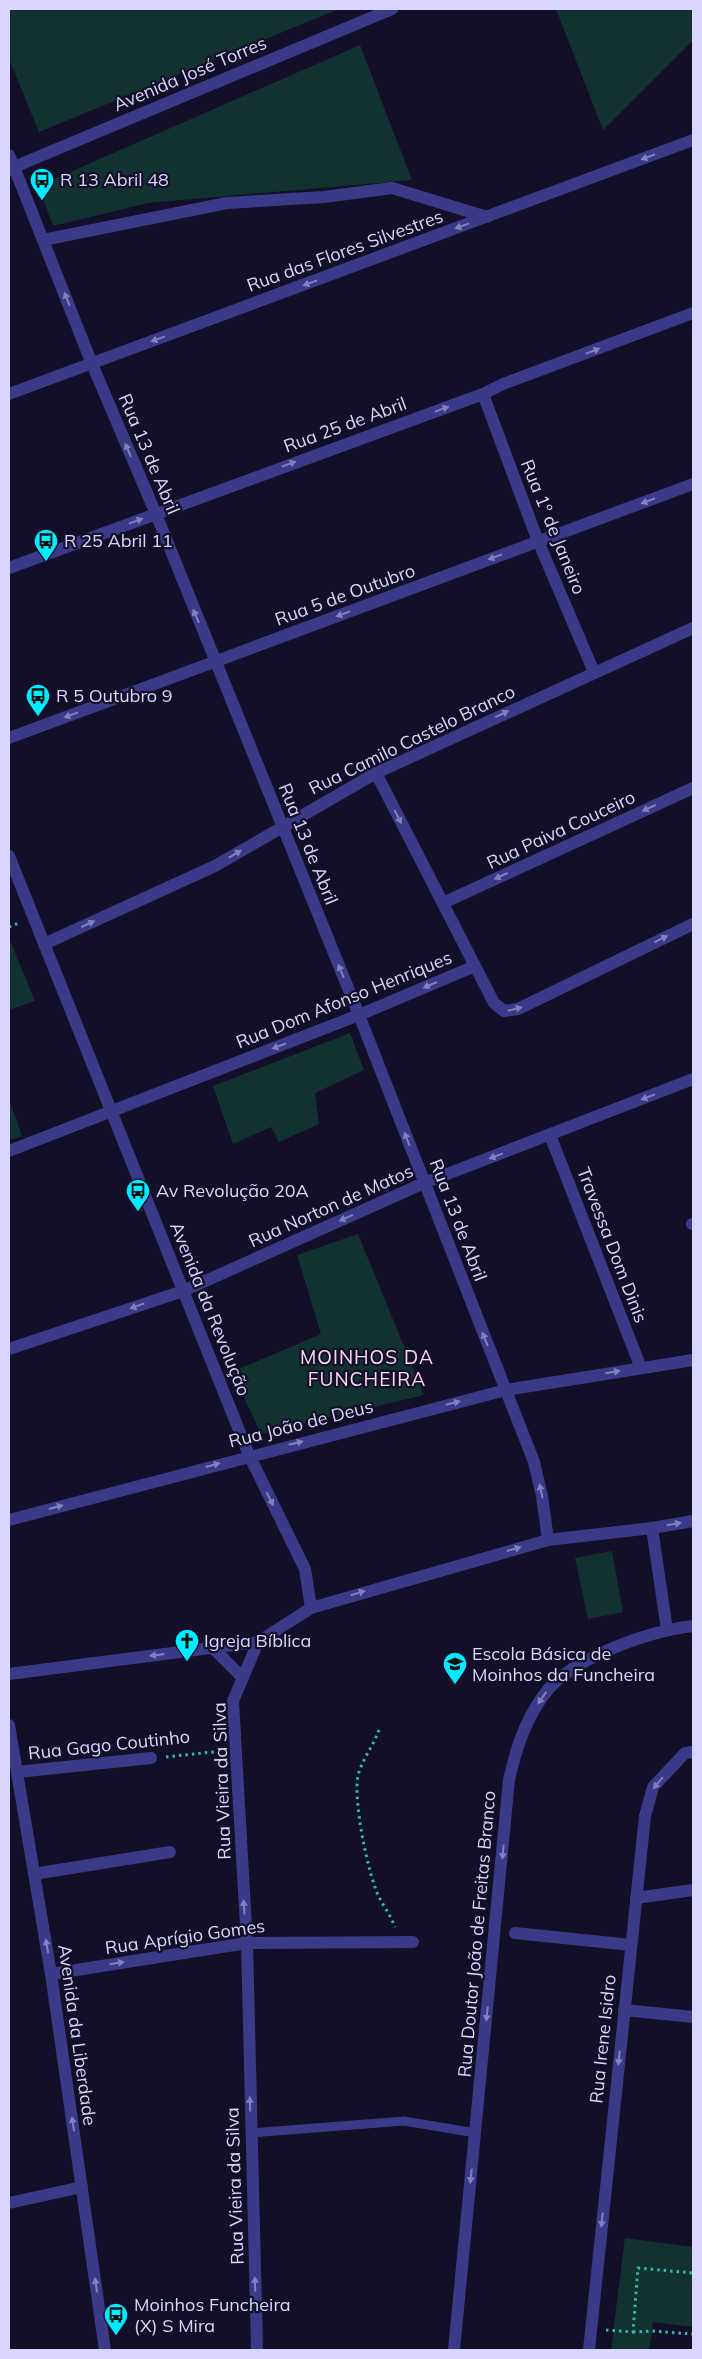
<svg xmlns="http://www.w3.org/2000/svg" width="702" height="2359" viewBox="0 0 702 2359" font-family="Mulish,sans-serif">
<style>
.green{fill:#123230}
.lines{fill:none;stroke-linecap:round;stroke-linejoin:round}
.path{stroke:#2ebcaf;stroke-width:3;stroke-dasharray:2.5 4;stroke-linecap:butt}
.service{stroke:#3b3a88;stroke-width:9}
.minor{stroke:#3b3a88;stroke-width:12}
.tertiary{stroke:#3b3a88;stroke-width:12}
.oneway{fill:#8380be}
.labels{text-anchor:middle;stroke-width:4.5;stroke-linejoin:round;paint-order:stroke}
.street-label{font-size:18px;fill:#dad6ff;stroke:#130f28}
.poi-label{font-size:18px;fill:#dad6ff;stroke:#130f28;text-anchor:start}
.neighbourhood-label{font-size:19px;letter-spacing:1px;fill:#ffd8f2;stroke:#130f28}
</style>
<rect width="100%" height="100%" fill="#130f28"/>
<g class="green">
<path d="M9,9H339L39,132L9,59Z"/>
<path d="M556,9H693V40L603,130Z"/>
<path d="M360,45L412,180L148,203L53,226L38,186Z"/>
<path d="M9,938L35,1001L9,1010Z"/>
<path d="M350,1033L364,1070L315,1093L319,1124L279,1142L271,1127L233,1144L213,1086Z"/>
<path d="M9,1099L22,1136L9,1140Z"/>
<path d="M358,1234L424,1395L261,1434L232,1372L321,1334L297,1255Z"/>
<path d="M612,1551L623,1612L588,1619L575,1558Z"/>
<path d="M625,2238L693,2247V2327L653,2322L649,2350H611Z"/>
</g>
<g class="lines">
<g class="path">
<path d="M9,927L21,922"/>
<path d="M379,1730C374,1745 361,1761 358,1776C353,1800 368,1875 379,1897C384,1907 391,1916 395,1927"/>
<path d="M166,1757L222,1751"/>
<path d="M606,2330L633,2332L638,2268L693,2273"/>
<path d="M633,2332L651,2331L693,2334"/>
</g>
<path class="service" d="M251,2133L404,2121L476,2133"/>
<g class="minor">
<path d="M9,170L14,167L92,364L156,514L359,1015L534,1462L542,1496L548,1540"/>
<path d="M43,240L227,203L324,197L392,188L487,217"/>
<path d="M9,394L693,140"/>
<path d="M483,394L538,541L594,672"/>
<path d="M9,568L483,394L503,384L693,313"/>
<path d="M9,738L693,484"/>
<path d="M376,773L494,1003L504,1011L518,1009L693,924"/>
<path d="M9,856L249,1455L305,1569L311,1608"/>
<path d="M443,903L693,788"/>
<path d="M44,944L215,866L376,773L693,628"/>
<path d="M550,1135L641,1368"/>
<path d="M9,1151L359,1015L475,966"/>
<path d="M692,1224H693"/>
<path d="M9,1349L183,1291L424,1183L693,1079"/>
<path d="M9,1520L506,1390L693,1360"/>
<path d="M652,1528L667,1630"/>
<path d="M213,1648L243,1678"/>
<path d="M9,1674L258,1642"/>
<path d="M9,1725L51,1974L105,2350"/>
<path d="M17,1772L151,1758"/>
<path d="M34,1874L170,1852"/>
<path d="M636,1898L693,1890"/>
<path d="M515,1933L631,1945"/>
<path d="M51,1974L247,1943L413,1942"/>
<path d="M624,2010L693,2017"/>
<path d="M9,2203L82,2187"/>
<path d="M257,2350L247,1943L233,1701L258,1642L311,1608L548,1540L652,1528L693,1521"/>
<path d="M454,2350L509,1780C516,1749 524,1723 543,1696C569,1658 650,1631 693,1626"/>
<path d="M589,2350L645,1816L653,1787L685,1753L693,1752"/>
</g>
<path class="tertiary" d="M9,155L14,167L392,9"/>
</g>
<defs><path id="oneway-solid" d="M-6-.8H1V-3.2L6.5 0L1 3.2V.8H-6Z" transform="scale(1.25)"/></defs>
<g class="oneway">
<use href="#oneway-solid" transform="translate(648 157) rotate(160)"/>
<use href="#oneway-solid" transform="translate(462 226) rotate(160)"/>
<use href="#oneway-solid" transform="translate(310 283) rotate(160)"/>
<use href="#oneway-solid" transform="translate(67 299) rotate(-111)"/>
<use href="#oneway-solid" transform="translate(158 339) rotate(160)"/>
<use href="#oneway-solid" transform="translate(593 351) rotate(-21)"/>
<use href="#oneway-solid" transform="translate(442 409) rotate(-20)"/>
<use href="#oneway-solid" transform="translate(128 450) rotate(-113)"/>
<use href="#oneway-solid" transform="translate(289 464) rotate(-20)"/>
<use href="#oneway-solid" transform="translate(648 501) rotate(160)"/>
<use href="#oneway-solid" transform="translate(136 521) rotate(-20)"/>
<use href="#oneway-solid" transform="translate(495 557) rotate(160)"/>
<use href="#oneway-solid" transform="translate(343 614) rotate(160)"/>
<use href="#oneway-solid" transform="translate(196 616) rotate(-113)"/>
<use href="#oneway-solid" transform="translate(502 714) rotate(-25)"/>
<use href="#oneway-solid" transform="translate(71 715) rotate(160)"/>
<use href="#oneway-solid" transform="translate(649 808) rotate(155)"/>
<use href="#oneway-solid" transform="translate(398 817) rotate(63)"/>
<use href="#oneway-solid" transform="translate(235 854) rotate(-31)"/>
<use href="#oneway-solid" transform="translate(501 876) rotate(155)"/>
<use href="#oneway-solid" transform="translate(88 924) rotate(-25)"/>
<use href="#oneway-solid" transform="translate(661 939) rotate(-26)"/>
<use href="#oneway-solid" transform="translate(341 971) rotate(-113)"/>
<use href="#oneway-solid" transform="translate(430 985) rotate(157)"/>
<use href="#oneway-solid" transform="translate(515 1009) rotate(-14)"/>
<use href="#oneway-solid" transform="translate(279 1046) rotate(159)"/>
<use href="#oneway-solid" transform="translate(648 1097) rotate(159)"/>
<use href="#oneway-solid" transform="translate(407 1139) rotate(-111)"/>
<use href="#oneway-solid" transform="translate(496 1156) rotate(159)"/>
<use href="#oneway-solid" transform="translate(346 1218) rotate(156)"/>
<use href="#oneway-solid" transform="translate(137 1306) rotate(161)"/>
<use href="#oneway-solid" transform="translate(485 1339) rotate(-112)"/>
<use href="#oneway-solid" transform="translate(613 1372) rotate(-9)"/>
<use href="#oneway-solid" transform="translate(453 1403) rotate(-14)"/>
<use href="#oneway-solid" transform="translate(296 1443) rotate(-14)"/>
<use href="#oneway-solid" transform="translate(213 1465) rotate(-15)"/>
<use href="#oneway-solid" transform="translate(541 1491) rotate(-102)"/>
<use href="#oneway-solid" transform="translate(270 1499) rotate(63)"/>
<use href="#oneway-solid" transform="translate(56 1507) rotate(-15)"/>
<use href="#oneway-solid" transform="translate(674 1524) rotate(-10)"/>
<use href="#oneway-solid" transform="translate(514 1549) rotate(-16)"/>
<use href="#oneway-solid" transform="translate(358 1593) rotate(-17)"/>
<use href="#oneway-solid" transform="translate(157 1655) rotate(173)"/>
<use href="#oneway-solid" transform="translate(542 1698) rotate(125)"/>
<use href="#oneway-solid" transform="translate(658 1783) rotate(130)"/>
<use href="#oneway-solid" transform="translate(503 1852) rotate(95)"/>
<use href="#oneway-solid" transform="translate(244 1907) rotate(-94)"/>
<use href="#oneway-solid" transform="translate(47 1946) rotate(-100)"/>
<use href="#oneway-solid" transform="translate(117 1963) rotate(-9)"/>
<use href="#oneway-solid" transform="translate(487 2014) rotate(96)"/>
<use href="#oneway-solid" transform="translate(619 2058) rotate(96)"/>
<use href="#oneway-solid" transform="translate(250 2104) rotate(-91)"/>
<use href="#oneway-solid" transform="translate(73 2124) rotate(-98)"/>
<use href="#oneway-solid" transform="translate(471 2176) rotate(96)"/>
<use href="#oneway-solid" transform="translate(602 2220) rotate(96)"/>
<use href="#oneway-solid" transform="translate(255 2284) rotate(-92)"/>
<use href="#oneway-solid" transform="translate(96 2285) rotate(-98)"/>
</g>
<defs>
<symbol id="bus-pin" viewBox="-11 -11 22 30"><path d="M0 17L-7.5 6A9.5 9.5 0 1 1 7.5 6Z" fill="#02ecff" stroke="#130f28"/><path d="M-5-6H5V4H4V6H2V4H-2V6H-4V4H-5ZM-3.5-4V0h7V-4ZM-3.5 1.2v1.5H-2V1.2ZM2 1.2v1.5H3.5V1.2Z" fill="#111"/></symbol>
<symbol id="church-pin" viewBox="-11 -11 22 30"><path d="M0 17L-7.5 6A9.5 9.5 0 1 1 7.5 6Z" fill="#02ecff" stroke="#130f28"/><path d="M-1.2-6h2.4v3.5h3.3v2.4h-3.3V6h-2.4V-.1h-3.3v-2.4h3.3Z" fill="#111"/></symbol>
<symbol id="school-pin" viewBox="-11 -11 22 30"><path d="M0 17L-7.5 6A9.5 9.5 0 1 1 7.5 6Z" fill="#02ecff" stroke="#130f28"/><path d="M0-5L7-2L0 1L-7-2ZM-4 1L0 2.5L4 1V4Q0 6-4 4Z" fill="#111"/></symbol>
</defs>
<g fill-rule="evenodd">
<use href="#bus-pin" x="28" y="166" width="28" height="38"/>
<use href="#bus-pin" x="32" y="527" width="28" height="38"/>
<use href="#bus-pin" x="24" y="682" width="28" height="38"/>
<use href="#bus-pin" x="124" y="1177" width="28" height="38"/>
<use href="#church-pin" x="173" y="1627" width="28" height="38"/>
<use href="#school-pin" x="441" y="1650" width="28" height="38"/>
<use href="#bus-pin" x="102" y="2301" width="28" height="38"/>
</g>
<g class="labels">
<g class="street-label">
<text transform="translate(190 74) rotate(-23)" y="6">Avenida José Torres</text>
<text transform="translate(345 251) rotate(-20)" y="6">Rua das Flores Silvestres</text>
<text transform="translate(345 425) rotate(-20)" y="6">Rua 25 de Abril</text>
<text transform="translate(149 454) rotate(67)" y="6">Rua 13 de Abril</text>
<text transform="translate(553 527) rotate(68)" y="6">Rua 1º de Janeiro</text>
<text transform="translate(345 595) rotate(-20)" y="6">Rua 5 de Outubro</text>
<text transform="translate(412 740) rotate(-26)" y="6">Rua Camilo Castelo Branco</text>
<text transform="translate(561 830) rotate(-25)" y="6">Rua Paiva Couceiro</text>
<text transform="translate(308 844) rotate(68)" y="6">Rua 13 de Abril</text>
<text transform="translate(344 1000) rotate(-22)" y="6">Rua Dom Afonso Henriques</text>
<text transform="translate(331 1206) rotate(-24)" y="6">Rua Norton de Matos</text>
<text transform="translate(458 1220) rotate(69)" y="6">Rua 13 de Abril</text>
<text transform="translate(612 1245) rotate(69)" y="6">Travessa Dom Dinis</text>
<text transform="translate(210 1309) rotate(68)" y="6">Avenida da Revolução</text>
<text transform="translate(301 1424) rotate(-14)" y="6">Rua João de Deus</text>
<text transform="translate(109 1745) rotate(-6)" y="6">Rua Gago Coutinho</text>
<text transform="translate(222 1781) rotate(-92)" y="6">Rua Vieira da Silva</text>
<text transform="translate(477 1934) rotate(-85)" y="6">Rua Doutor João de Freitas Branco</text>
<text transform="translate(185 1937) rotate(-8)" y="6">Rua Aprígio Gomes</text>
<text transform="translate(77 2035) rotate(82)" y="6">Avenida da Liberdade</text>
<text transform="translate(603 2039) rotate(-84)" y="6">Rua Irene Isidro</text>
<text transform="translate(235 2186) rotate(-92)" y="6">Rua Vieira da Silva</text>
</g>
<g class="poi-label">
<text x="60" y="186">R 13 Abril 48</text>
<text x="64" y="547">R 25 Abril 11</text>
<text x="56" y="702">R 5 Outubro 9</text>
<text x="156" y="1197">Av Revolução 20A</text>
<text x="204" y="1647">Igreja Bíblica</text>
<text x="472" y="1660">Escola Básica de<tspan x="472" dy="21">Moinhos da Funcheira</tspan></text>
<text x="134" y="2311">Moinhos Funcheira<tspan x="134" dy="21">(X) S Mira</tspan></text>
</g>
<g class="neighbourhood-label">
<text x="367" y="1364">MOINHOS DA<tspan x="367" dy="22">FUNCHEIRA</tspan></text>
</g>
</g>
<rect width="702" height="2359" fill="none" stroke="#dad6ff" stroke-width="20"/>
</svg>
